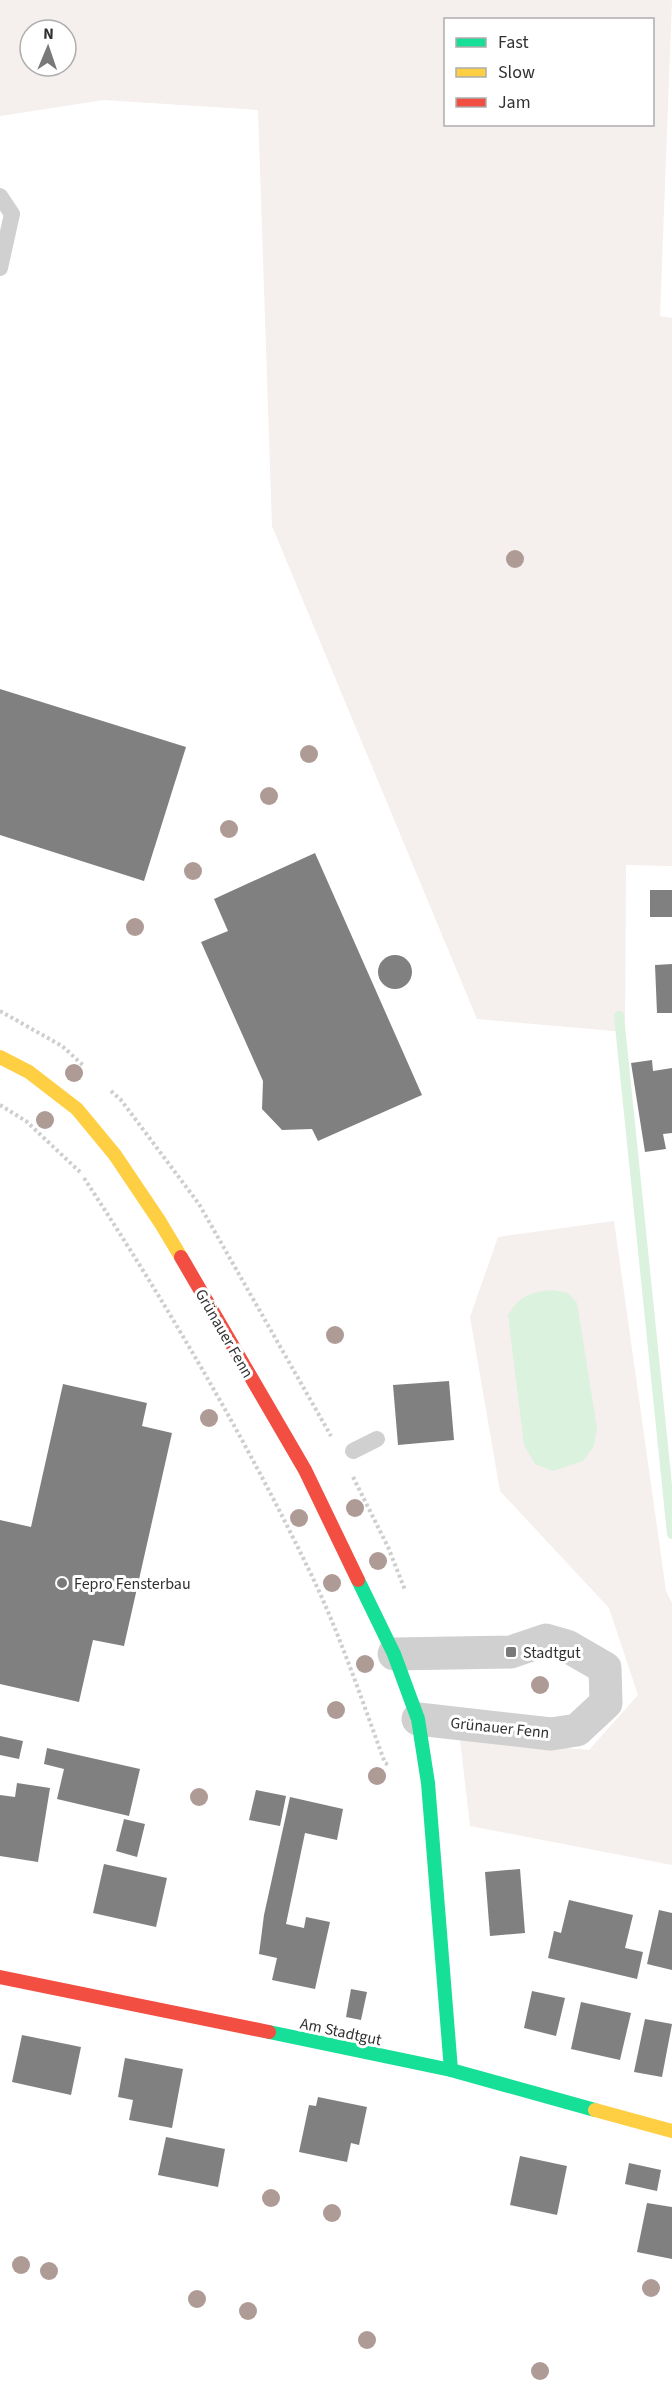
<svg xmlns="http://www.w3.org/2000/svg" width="672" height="2383" viewBox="0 0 672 2383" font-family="'Source Sans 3',sans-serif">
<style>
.green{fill:#f5efed;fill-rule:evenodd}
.water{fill:#dbf2de}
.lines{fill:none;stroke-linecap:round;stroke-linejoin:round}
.stream{stroke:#dbf2de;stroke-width:10}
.building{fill:#808080}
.path{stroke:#cecece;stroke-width:4;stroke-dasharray:3 3;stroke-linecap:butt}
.lane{stroke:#d0d0d0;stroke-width:16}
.street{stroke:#d0d0d0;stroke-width:33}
.fast{stroke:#16e098;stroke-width:14}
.slow{stroke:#ffcf43;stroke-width:14}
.jam{stroke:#f24e42;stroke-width:14}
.tree{fill:#ae9b95}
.poi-dot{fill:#797979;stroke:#fff;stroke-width:2}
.labels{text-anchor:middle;stroke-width:6;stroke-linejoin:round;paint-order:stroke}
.street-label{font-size:16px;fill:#313131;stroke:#fff}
.poi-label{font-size:16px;fill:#313131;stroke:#fff;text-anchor:start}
</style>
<rect width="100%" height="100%" fill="#fff"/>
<g class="green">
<path d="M0,0H672L660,316L672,318V866L626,865L625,1032L477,1019L272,526L258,110L104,100L0,116ZM446,20H652V124H446ZM30,30H66V66H30Z"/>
<path d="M614,1221L666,1591L672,1603V1865L470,1826L460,1739L589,1750L638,1695L609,1608L500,1491L470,1317L498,1237Z"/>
</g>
<path class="water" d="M552,1290L568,1293L577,1303L597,1428L594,1446L583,1461L553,1471L535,1464L524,1445L508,1315C521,1295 528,1293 552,1290Z"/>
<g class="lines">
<path class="stream" d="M619,1016L672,1534"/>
</g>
<g class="building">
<path d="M0,689L186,747L144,881L0,835Z"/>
<path d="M315,853L422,1095L318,1141L312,1129L282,1130L262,1109L263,1081L201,942L228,931L214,899Z"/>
<rect x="650" y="890" width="22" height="27"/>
<circle cx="395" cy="972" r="17"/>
<path d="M672,964V1013H657L655,965Z"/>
<path d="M652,1060L653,1071L672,1068V1133L663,1134L666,1149L645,1152L631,1063Z"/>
<path d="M449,1381L454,1440L398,1445L393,1385Z"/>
<path d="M63,1384L147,1403L142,1426L172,1433L124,1646L93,1640L79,1702L0,1684V1520L31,1527Z"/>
<path d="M0,1736L23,1741L19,1759L0,1755Z"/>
<path d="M47,1748L140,1769L129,1816L57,1799L64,1769L44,1764Z"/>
<path d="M17,1783L50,1788L38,1862L0,1856V1795L15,1797Z"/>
<path d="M256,1790L286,1796L280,1826L249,1820Z"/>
<path d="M290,1797L343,1809L337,1840L305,1833L286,1924L304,1928L306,1917L330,1922L315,1989L272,1980L277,1958L259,1954L264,1915Z"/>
<path d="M124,1819L145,1824L137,1857L116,1851Z"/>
<path d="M104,1864L167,1878L156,1927L93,1913Z"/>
<path d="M520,1869L525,1933L490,1936L485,1872Z"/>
<path d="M569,1900L633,1915L625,1948L643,1952L637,1979L548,1958L554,1931L561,1933Z"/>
<path d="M659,1910L672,1913V1970L647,1964Z"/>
<path d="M351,1989L367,1992L361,2020L346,2017Z"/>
<path d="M532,1991L565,1998L556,2036L524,2028Z"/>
<path d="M581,2002L631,2013L620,2060L571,2049Z"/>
<path d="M645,2019L672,2024L662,2077L634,2072Z"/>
<path d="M22,2035L81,2047L71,2095L12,2082Z"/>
<path d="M125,2058L183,2069L172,2128L129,2120L133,2100L118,2097Z"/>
<path d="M318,2097L367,2107L359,2145L351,2143L347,2162L299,2152L309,2105L316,2106Z"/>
<path d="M166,2137L225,2149L218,2187L158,2175Z"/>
<path d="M520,2156L567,2166L557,2215L510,2205Z"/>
<path d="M629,2163L661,2170L657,2191L625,2184Z"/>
<path d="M647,2203L672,2207V2259L637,2252Z"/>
</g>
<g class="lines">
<g class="path">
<path d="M0,1011L62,1046L84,1066"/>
<path d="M111,1091L121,1100L199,1204L331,1436"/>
<path d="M0,1105L26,1121L80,1172"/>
<path d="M84,1178C166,1303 243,1434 308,1568C339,1631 361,1698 385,1763L389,1765"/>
<path d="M353,1477L388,1547L405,1590"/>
</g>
<g class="lane">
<path d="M0,196L12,214L0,268"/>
<path d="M353,1451L377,1439"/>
</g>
<path class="street" d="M394,1654L511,1652L546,1640L567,1646L605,1668L606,1703L577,1730L551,1734L418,1719"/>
<g class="fast">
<path d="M358,1580L394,1654L418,1719L428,1783L451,2070"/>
<path d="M269,2032L451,2070L595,2110"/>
</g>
<g class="slow">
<path d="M0,1057L29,1072L77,1109L115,1155L160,1222L181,1257"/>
<path d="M595,2110L672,2131"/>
</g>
<g class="jam">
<path d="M181,1257L305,1470L358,1580"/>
<path d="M0,1977L269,2032"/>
</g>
</g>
<g class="tree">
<circle cx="515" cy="559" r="9"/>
<circle cx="309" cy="754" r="9"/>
<circle cx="269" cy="796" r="9"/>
<circle cx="229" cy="829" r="9"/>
<circle cx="193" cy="871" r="9"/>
<circle cx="135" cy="927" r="9"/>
<circle cx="74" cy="1073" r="9"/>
<circle cx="45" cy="1120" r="9"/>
<circle cx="335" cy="1335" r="9"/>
<circle cx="209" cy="1418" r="9"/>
<circle cx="355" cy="1508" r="9"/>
<circle cx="299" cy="1518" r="9"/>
<circle cx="378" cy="1561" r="9"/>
<circle cx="332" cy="1583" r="9"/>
<circle cx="365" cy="1664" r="9"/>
<circle cx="540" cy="1685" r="9"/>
<circle cx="336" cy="1710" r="9"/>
<circle cx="377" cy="1776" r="9"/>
<circle cx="199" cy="1797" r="9"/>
<circle cx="271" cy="2198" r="9"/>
<circle cx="332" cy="2213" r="9"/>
<circle cx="21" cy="2265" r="9"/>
<circle cx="49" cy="2271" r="9"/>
<circle cx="651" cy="2288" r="9"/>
<circle cx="197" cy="2299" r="9"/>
<circle cx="248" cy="2311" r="9"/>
<circle cx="367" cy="2340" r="9"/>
<circle cx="540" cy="2371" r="9"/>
</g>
<g class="poi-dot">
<circle cx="62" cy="1583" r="6"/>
<rect x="505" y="1646" width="12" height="12" rx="3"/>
</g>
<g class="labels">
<g class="street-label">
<text transform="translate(225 1333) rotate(60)" y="6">Grünauer Fenn</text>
<text transform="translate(500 1727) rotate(6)" y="6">Grünauer Fenn</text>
<text transform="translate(341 2031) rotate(12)" y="6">Am Stadtgut</text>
</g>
<g class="poi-label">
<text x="74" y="1589">Fepro Fensterbau</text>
<text x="523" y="1658">Stadtgut</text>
</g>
</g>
<rect x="444" y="18" width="210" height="108" fill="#ffffff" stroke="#adadad" stroke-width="1.5"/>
<rect x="456" y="38" width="30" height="9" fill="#16e098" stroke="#adadad" stroke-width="1.5"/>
<text x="498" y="48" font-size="18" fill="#313131">Fast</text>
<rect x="456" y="68" width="30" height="9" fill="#ffcf43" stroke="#adadad" stroke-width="1.5"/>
<text x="498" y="78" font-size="18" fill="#313131">Slow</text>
<rect x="456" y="98" width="30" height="9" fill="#f24e42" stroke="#adadad" stroke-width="1.5"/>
<text x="498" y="108" font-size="18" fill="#313131">Jam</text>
<g transform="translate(48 48) rotate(2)"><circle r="28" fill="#ffffff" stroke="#adadad" stroke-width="1.5"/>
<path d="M0-4.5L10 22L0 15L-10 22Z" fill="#797979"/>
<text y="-9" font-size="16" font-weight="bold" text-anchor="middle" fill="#313131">N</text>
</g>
</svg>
